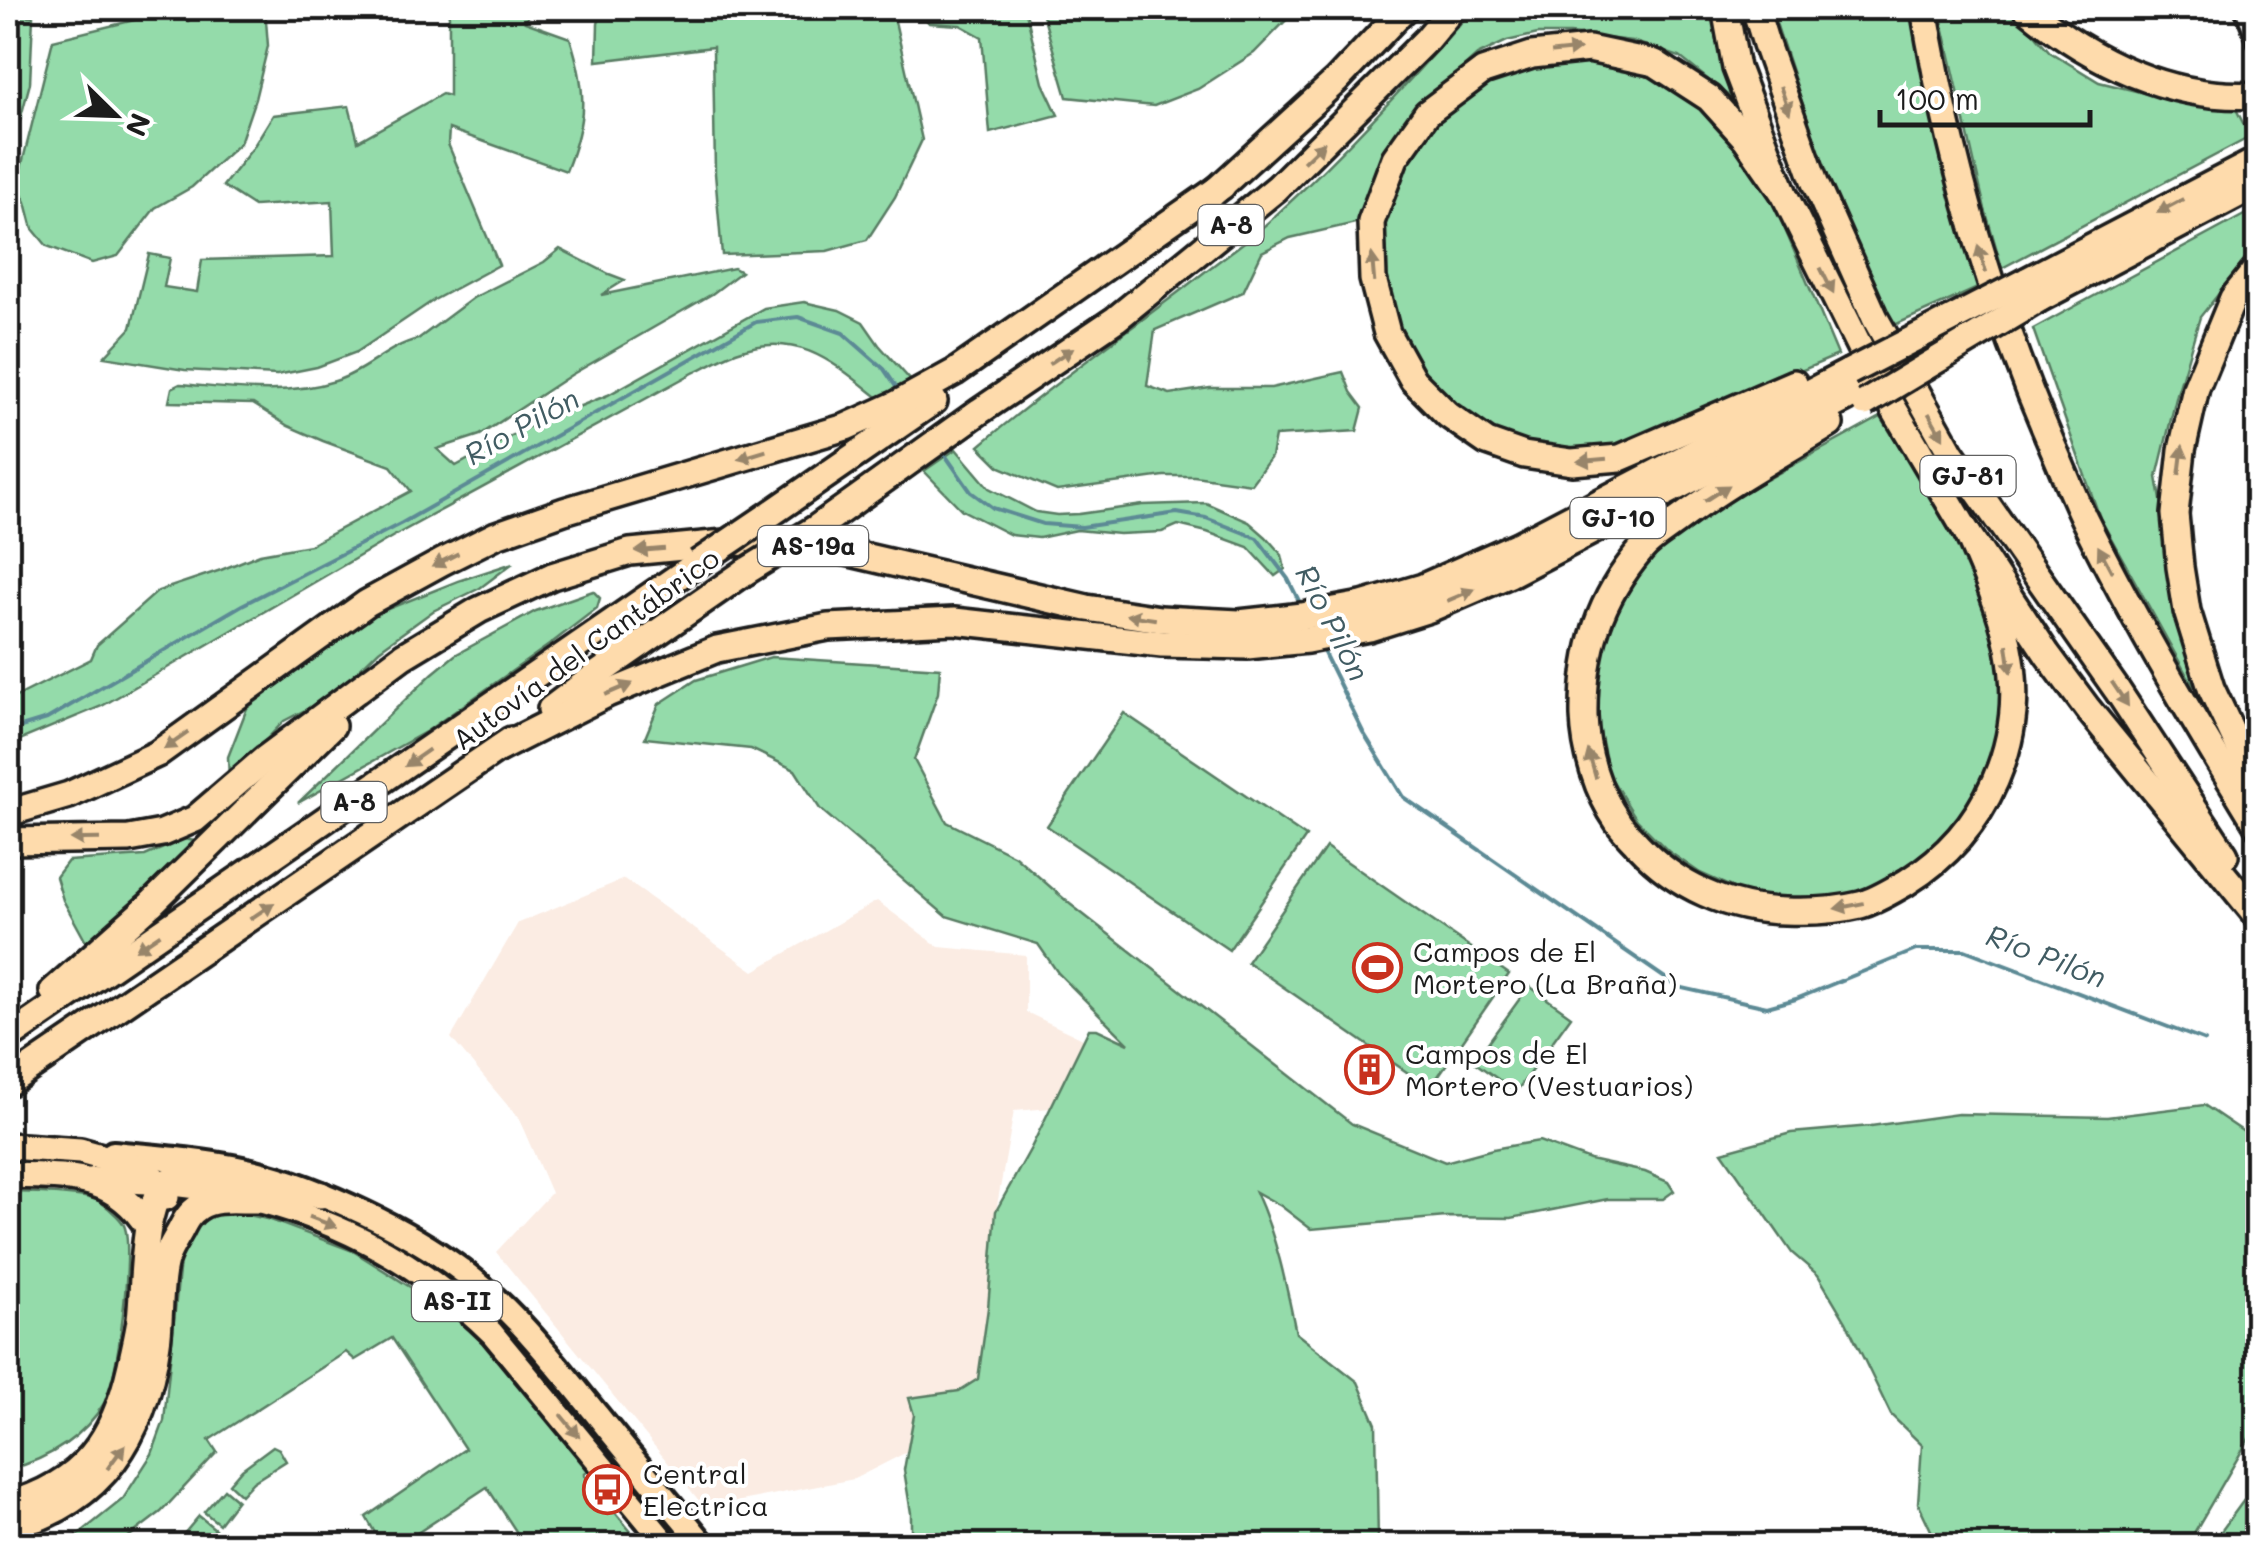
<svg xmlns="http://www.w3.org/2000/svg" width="2265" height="1553" viewBox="0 0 2265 1553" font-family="Mali,sans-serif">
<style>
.built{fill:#fbece3}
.green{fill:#94dbaa;stroke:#587c63;stroke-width:2.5}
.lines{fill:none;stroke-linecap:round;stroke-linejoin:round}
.stream{stroke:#5c8a95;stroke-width:4}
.major-casing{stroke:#1c1c1c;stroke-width:30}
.highway-casing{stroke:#1c1c1c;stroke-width:32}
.major{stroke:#fedbac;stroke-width:22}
.highway{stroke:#fedbac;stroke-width:25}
.rail{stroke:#1c1c1c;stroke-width:4}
.highway-bridge-casing{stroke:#1c1c1c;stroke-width:32;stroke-linecap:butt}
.highway-bridge{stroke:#fedbac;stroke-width:25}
.oneway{fill:#98856b}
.labels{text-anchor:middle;stroke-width:8;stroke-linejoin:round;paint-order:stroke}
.shield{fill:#fff;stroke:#606060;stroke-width:2.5}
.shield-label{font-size:25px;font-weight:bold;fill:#1c1c1c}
.street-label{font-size:28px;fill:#1c1c1c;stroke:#fff}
.poi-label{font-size:28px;fill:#1c1c1c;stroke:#fff;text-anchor:start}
.water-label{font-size:30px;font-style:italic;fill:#415c63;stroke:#fff}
</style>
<rect width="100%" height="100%" fill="#fff"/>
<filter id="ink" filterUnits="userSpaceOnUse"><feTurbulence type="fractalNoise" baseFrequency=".01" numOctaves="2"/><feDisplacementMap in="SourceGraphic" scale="20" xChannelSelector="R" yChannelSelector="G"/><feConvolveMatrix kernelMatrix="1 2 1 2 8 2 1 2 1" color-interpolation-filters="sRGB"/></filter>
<g filter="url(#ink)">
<path class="built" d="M624,879L754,971L877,901L939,947L1026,955V1012L1085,1040L1051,1108L1014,1111L996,1211L988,1308L978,1379L959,1391L910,1398L914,1415L907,1452L854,1479L705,1508L496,1252L551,1193L519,1119L451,1038L518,923Z"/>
<g class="green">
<path d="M205,8H265L268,46L255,99L240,143L192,187L155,208L118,256L92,263L47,246L33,229L26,202L17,184L53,40L167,12L188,21Z"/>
<path d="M447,8H532L525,22L570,38C587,91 587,119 566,171L449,129L448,144L499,265L434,300L357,352L317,367L277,375L185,370L104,357L131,328L149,254L170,258L164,287L197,292L202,260L334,256L332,201L254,206L223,186L252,149L273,115L349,106L358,141L442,94L449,96V16Z"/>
<path d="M602,8H892L922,140L895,197L867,240L827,251L722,255L715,173L713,47L597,61L598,24Z"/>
<path d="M917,8H1025L1043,83L1058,115L990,133L982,37L960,25L929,23Z"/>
<path d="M1041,8H1298L1254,53L1198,89L1154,106L1067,97Z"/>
<path d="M1474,8H1713L1730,97L1680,57L1632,41L1570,34H1538L1507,41L1477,55L1432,96L1360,222L1290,238L1262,252L1243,292L1155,330L1147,386L1170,394L1210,388H1271L1343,372L1351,392L1363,408L1357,431L1275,436L1271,457L1251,484L1194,476H1164L1057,491L1000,467L979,446C1050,385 1128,332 1202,274C1226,255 1252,238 1274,217C1346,151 1410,81 1474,8Z"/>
<path d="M1771,8H1912L1980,287L1890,327L1832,193Z"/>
<path d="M1939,8H2012L2050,52L2099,82L2169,99L2235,107L2250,137L2002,268L1985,209Z"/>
<path d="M8,15L33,16L30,83L11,154L8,159Z"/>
<path d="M1589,60L1645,70L1704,106L1756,167L1773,201L1838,355C1787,377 1736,399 1684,421C1658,432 1618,450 1590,451C1565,452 1524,443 1501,433C1326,360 1350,118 1528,65C1546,60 1569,61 1589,60Z"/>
<path d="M2257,208V246L2200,317L2177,394L2157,477L2194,688L2100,518L2033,329Z"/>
<path d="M560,249L609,274L625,280L601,295L734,268L741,272L712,294L571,375L480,435L437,449L456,466L528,427L608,395L764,308L804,302L839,310L863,322L879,345L912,382L880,399C834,363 798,329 736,352C721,358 707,366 693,373L392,537L102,706L8,745V701L91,659L97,645L158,591L221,570L260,554L310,545L411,491L391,466L323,441L288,426L253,404L169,402L172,388L180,384C230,388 285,397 335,381C365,372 388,346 418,339L473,298L544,262Z"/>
<path d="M1881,417L1964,551L1992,622L2002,685L2000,735L1993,768L1934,855L1883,886L1833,898L1781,902L1740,891L1700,873L1668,851L1637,820L1609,775L1598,722L1596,673L1612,613L1639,568L1680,527Z"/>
<path d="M956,449L989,488L1036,512L1057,515L1079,514L1143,505L1206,503L1249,522L1266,537L1282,555L1285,569L1275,576L1248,547L1207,532L1178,525L1162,532L1119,534L1077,530L1039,538L1011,535L962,510L924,471Z"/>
<path d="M513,563L480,588L433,611L379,650L332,696L284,721L229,779L228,757L247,708L370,616L458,581Z"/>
<path d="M593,591L600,598L597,608L549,645L427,731L298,803L432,674L455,655L536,611Z"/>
<path d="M771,657L940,668L938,693L914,760L947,822L1015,856L1070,904L1352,1124L1445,1162L1493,1149L1539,1141L1590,1160L1645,1172L1668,1182L1674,1191L1663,1199H1608L1511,1218L1446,1217L1311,1229L1281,1206L1256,1192C1277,1238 1286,1284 1296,1333L1358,1382L1376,1424L1378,1545H911V1513L904,1470L914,1415L909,1398L959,1391L978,1379L988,1308L996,1211L1031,1148L1089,1029H1097L1129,1044L1058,973L1038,944L946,916L820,809L795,770L751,749L645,738L659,704L696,680Z"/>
<path d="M1124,713L1306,837L1229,950L1047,826Z"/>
<path d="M184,839L195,841L194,848L114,922L86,942L63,900L56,877L68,861L145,856Z"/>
<path d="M1326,847L1509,974L1430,1088L1247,962Z"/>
<path d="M1529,986L1571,1016L1516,1092L1474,1062Z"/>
<path d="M2204,1105L2257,1141V1425L2187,1545H1938L1918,1503L1922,1445L1891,1415L1846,1322L1818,1275L1792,1253L1722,1152L1791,1133L1871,1126L1958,1114L2107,1117Z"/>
<path d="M8,1192C26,1192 85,1194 99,1201C105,1205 112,1211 117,1216C120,1219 124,1224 125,1228C133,1251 118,1380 105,1402C83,1438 48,1459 8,1470Z"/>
<path d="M231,1211L271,1220L353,1251L453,1314L487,1345L517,1378L591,1467L584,1475L642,1545H525L487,1487L399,1545H382L366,1517L465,1449L392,1338L355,1360L346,1352L209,1440L217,1452L161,1512L118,1545L64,1546L123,1499L152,1454L164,1421L182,1240L207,1216Z"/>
<path d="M273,1446L279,1449L286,1461L253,1482L241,1495L229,1484L242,1469Z"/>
<path d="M224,1489L237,1500L219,1524L204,1512Z"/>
<path d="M2244,1500L2257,1509V1545H2211Z"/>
<path d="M199,1516L215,1529L201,1545H193L183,1535Z"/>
</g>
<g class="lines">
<g class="stream">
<path d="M943,452L971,492L993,508L1043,524L1082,527L1177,513L1206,518L1257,538L1288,579L1302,607"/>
<path d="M1321,647L1363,732L1403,797L1678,987L1767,1007L1796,999L1916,950H1965L2205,1041"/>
<path d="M8,731L47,719L242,605L402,523L756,322L798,317L843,333L884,369L899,391"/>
</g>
<defs>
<g id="major">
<path d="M113,1153C156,1157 199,1160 242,1169C306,1182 396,1224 450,1262C509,1303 553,1361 598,1416C633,1460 669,1502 705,1546"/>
<path d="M92,1179C133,1182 175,1183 215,1191C325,1212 412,1255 492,1333L668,1546"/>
</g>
<g id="highway">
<path d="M1725,8L1736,68L1784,194L1871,370L1968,534L2047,654L2087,708L2258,917"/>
<path d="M1755,8L1766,44L1815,183L1875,318L1951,453L2117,690L2225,855"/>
<path d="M1924,8C1949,158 1991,304 2052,445C2063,470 2073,496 2085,521C2137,626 2197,726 2258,826"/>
<path d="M2026,8C2091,61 2171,101 2258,95"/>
<path d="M1784,194L1746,139L1709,98L1655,63L1589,49L1532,55L1483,71L1427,113L1395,158L1371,222L1373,279L1387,333L1413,380L1448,415L1487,442L1524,455L1572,462L1620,458L1794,383"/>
<path d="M1211,195L1337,80L1405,8"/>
<path d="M2258,267L2233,298L2196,388L2182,450L2175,514L2180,567L2187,611L2211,688L2258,788"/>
<path d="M2026,281L2258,160"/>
<path d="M2039,299L2258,184"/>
<path d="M1830,424C1779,455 1725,485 1677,521C1666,530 1651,538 1642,549C1599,599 1583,651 1584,716C1585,751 1597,792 1618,822C1623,830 1632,838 1638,845C1676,886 1729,910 1785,911C1810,912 1835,911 1860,905C1876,901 1893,890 1907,882C1987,832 2028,740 2009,648C2001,609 1984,570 1968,534"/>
<path d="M766,517L934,401"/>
<path d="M815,529L980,411L1116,319L1277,188L1427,39L1453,8"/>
<path d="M551,709L596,675L745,572"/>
<path d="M500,748L607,694L717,649L828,627L954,621L1162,644L1247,646L1307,640L1369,628L1429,609L1510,574L1859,392"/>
<path d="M8,813L69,795L157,754L367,603L442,562L496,535L564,511L846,427L897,404L955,372L1222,186"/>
<path d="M8,841L129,839L162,833L195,819L266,758L403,656L479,610L552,576L630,552L735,542L824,547L1087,608L1160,619L1239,623L1302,616L1362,605L1423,587L1518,545L1849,372"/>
<path d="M53,991L151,904L332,726"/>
<path d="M8,1038L698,563"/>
<path d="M8,1083L511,740"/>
<path d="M8,1146L80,1151L141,1168L160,1184L166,1197"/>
<path d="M8,1175C65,1177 114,1172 148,1227"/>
<path d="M160,1184L190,1174L277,1190L321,1195"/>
<path d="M8,1505C84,1483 114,1441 131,1365C134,1350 138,1335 140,1320C143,1290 143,1258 148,1228C150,1214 156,1199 160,1184"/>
<path d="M8,1527C102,1505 145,1435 157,1343C161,1319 158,1280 166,1258C169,1249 175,1240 180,1231C185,1221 189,1213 199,1207C215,1196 240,1201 259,1200"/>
</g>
</defs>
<use href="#major" class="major-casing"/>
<use href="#highway" class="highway-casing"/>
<use href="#major" class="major"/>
<use href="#highway" class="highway"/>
<path class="rail" d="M2233,8L2258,70"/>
<defs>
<g id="highway-bridge">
<path d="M1849,372L2026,281"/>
<path d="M1865,403L2039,299"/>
<path d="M698,563L766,517"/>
<path d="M745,572L815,529"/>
</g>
</defs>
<use href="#highway-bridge" class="highway-bridge-casing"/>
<use href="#highway-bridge" class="highway-bridge"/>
</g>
<defs><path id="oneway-solid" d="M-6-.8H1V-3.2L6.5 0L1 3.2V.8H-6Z" transform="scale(2.5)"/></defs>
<g class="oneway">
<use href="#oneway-solid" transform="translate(1566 51) rotate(-6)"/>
<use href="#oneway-solid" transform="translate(1785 100) rotate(71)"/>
<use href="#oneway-solid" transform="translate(1314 152) rotate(-44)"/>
<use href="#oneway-solid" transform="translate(2170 206) rotate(152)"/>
<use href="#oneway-solid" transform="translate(1982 259) rotate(-106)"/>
<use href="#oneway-solid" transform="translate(1373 268) rotate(-95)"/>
<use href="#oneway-solid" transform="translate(1827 281) rotate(64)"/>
<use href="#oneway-solid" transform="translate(1061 356) rotate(-34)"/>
<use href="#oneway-solid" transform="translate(1936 426) rotate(60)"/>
<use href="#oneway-solid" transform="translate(752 455) rotate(163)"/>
<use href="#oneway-solid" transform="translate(1592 460) rotate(175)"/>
<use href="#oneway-solid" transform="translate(2181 460) rotate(-83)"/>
<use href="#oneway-solid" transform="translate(1717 493) rotate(-32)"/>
<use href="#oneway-solid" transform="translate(650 550) rotate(175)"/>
<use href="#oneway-solid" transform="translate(2105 559) rotate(-118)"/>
<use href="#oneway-solid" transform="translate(445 560) rotate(153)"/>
<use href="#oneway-solid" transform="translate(1461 595) rotate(-23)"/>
<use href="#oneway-solid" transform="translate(1141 617) rotate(-171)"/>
<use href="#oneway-solid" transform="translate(2009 659) rotate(82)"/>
<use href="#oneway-solid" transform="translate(619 689) rotate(-23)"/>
<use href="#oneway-solid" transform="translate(2120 694) rotate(56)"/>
<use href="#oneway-solid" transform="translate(176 741) rotate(145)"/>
<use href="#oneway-solid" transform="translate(417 758) rotate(145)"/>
<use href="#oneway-solid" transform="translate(1592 764) rotate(-106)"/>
<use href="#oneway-solid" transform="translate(85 839) rotate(179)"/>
<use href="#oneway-solid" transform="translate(1849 906) rotate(169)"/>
<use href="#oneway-solid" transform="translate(262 911) rotate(-34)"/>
<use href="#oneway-solid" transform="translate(148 942) rotate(146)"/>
<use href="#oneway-solid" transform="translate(323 1222) rotate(21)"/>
<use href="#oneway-solid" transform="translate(570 1426) rotate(50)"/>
<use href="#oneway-solid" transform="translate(116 1457) rotate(-54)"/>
</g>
</g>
<defs>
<symbol id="stadium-ring" viewBox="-11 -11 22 22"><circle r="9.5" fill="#fff" stroke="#c8321e" stroke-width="1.5"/><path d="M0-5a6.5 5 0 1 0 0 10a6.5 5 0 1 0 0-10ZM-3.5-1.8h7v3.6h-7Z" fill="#c8321e"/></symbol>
<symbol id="building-ring" viewBox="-11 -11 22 22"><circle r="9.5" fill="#fff" stroke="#c8321e" stroke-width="1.5"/><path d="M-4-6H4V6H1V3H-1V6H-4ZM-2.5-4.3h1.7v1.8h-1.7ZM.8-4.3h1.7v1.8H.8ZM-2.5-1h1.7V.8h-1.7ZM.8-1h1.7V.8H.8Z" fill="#c8321e"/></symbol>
<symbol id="bus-ring" viewBox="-11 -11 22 22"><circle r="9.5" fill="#fff" stroke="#c8321e" stroke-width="1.5"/><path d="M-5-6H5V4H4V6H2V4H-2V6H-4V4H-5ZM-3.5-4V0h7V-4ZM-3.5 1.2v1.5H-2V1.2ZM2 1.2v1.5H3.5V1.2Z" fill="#c8321e"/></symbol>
</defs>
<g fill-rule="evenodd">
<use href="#stadium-ring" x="1350" y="940" width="55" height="55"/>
<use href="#building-ring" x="1342" y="1042" width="55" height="55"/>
<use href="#bus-ring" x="580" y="1462" width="55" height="55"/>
</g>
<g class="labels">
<g class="shield">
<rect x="1198.5" y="205" width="65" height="40" rx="8"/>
<rect x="1920.5" y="456" width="95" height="40" rx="8"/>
<rect x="1570.5" y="498" width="95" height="40" rx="8"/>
<rect x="758" y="526" width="110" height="40" rx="8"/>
<rect x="321.5" y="782" width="65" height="40" rx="8"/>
<rect x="412" y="1281" width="90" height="40" rx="8"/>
</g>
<g class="shield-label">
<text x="1231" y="234">A-8</text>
<text x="1968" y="485">GJ-81</text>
<text x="1618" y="527">GJ-10</text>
<text x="813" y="555">AS-19a</text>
<text x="354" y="811">A-8</text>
<text x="457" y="1310">AS-II</text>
</g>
<g class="street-label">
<text transform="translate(586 649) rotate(-36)" y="10">Autovía del Cantábrico</text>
</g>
<g class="poi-label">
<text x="1413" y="962">Campos de El<tspan x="1413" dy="32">Mortero (La Braña)</tspan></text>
<text x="1405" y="1064">Campos de El<tspan x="1405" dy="32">Mortero (Vestuarios)</tspan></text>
<text x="643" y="1484">Central<tspan x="643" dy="32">Electrica</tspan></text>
</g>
<g class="water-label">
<text transform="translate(522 427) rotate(-29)" y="10">Río Pilón</text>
<text transform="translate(1332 623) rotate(63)" y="10">Río Pilón</text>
<text transform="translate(2046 957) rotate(21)" y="10">Río Pilón</text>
</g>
</g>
<rect width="2265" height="1553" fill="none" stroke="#fff" stroke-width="40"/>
<rect x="20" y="20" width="2225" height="1513" fill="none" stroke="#1c1c1c" stroke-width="4" filter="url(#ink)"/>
<g transform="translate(115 115) rotate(113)" stroke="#ffffff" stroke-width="8" paint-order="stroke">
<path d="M0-8L18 38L0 25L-18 38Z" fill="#1c1c1c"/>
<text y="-15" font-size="28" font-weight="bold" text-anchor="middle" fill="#1c1c1c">N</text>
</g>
<path d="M1880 110v15h210v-15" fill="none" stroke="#1c1c1c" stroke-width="5"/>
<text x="1895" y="110" font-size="30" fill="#1c1c1c" stroke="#ffffff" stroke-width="8" paint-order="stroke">100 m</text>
</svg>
